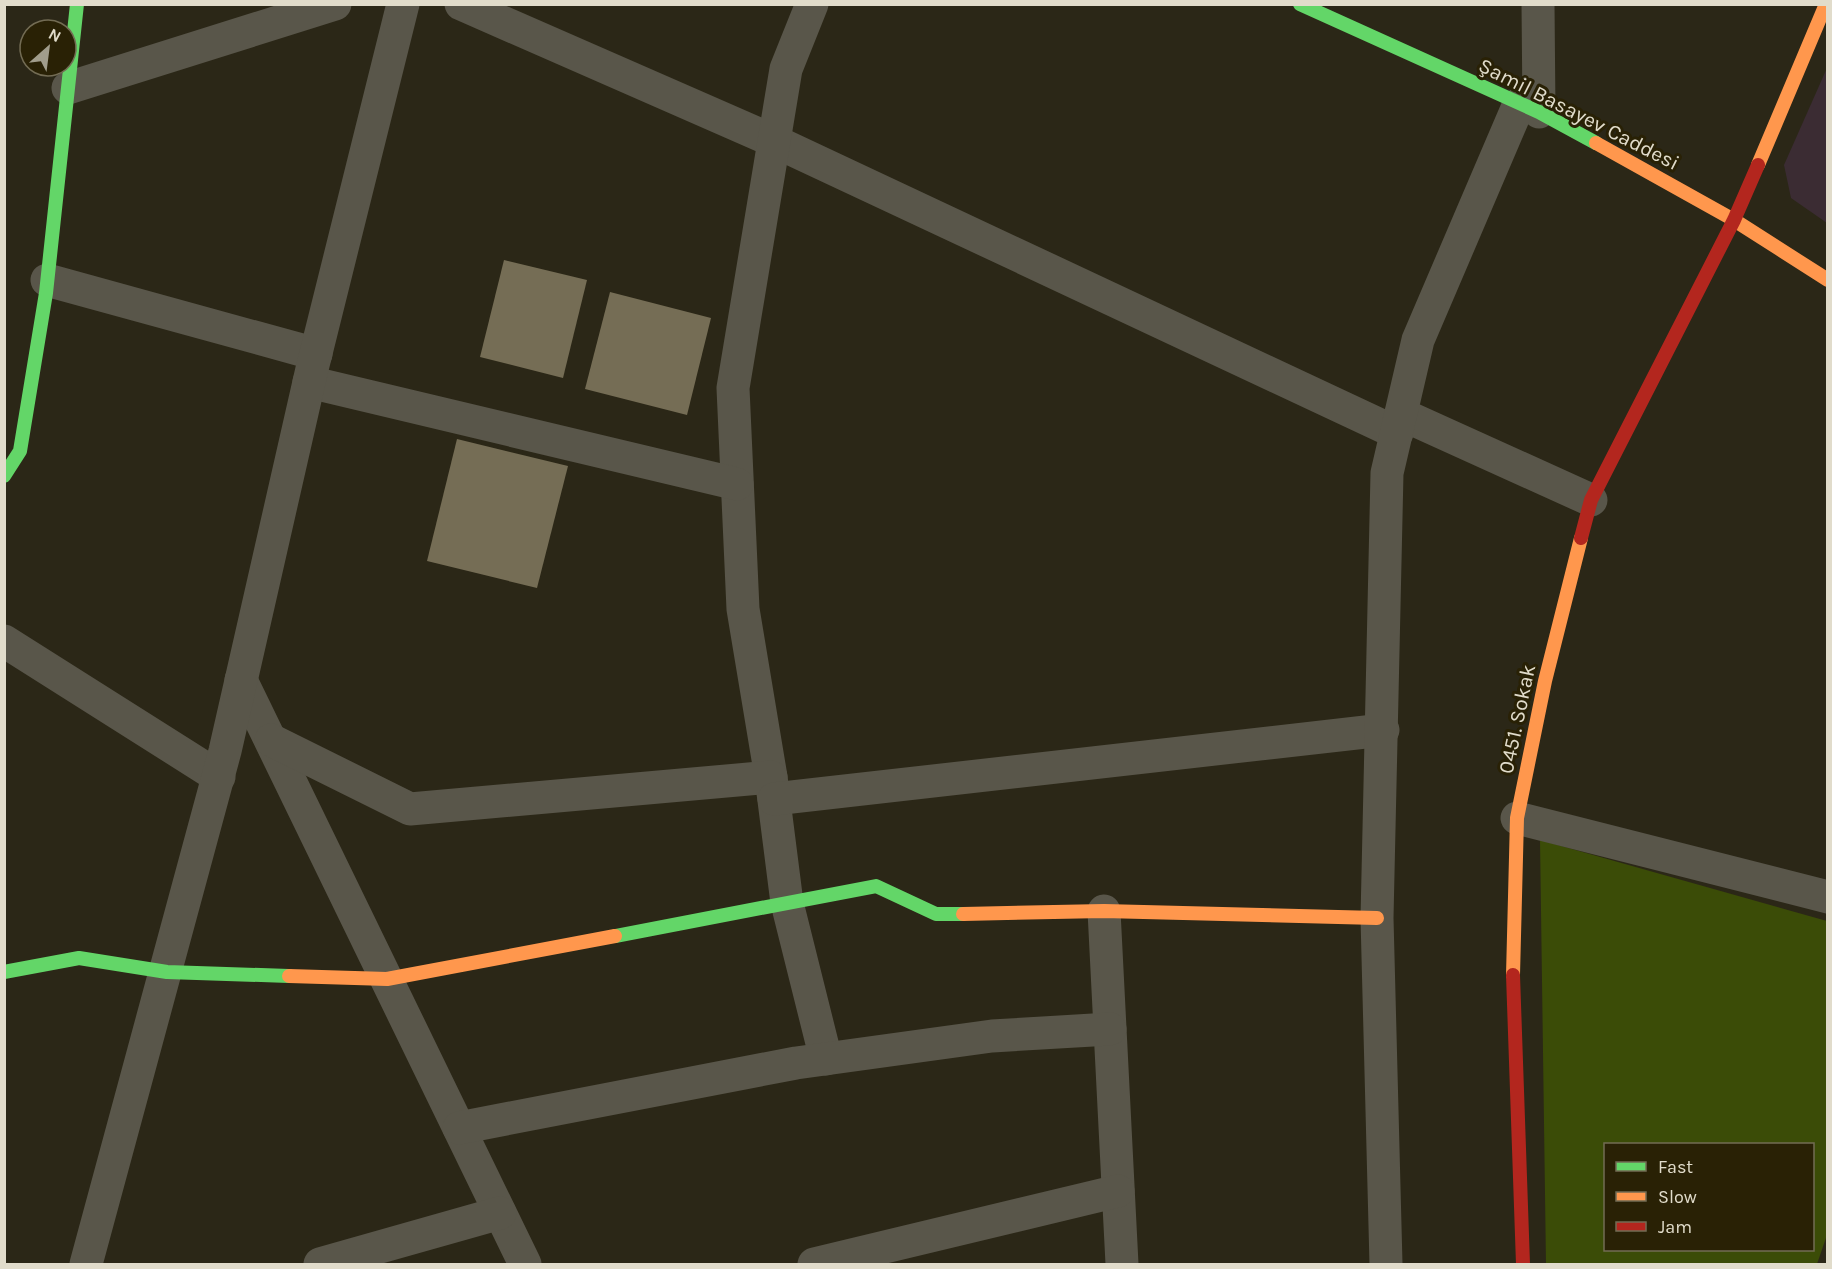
<svg xmlns="http://www.w3.org/2000/svg" width="1832" height="1269" viewBox="0 0 1832 1269" font-family="Karla,sans-serif">
<style>
.education{fill:#3b2c33}
.green{fill:#3b4c07;fill-rule:evenodd}
.building{fill:#756d55}
.lines{fill:none;stroke-linecap:round;stroke-linejoin:round}
.street{stroke:#59564a;stroke-width:33}
.fast{stroke:#63d668;stroke-width:14}
.slow{stroke:#ff974d;stroke-width:14}
.jam{stroke:#b3261e;stroke-width:14}
.labels{text-anchor:middle;stroke-width:6;stroke-linejoin:round;paint-order:stroke}
.street-label{font-size:21px;fill:#e1dccb;stroke:#292105}
</style>
<rect width="100%" height="100%" fill="#2b2717"/>
<path class="education" d="M1827,68V223L1791,198L1784,165Z"/>
<path class="green" d="M1540,840L1827,921L1828,1232L1817,1264H1546ZM1606,1144H1812V1250H1606Z"/>
<g class="building">
<path d="M504,260L587,280L563,378L480,357Z"/>
<path d="M610,292L711,318L687,415L585,389Z"/>
<path d="M457,439L568,466L537,588L427,561Z"/>
</g>
<g class="lines">
<g class="street">
<path d="M461,4L774,141L1397,433"/>
<path d="M812,4L786,69L733,388L743,609L771,777L787,903L826,1059"/>
<path d="M1538,4L1539,112"/>
<path d="M68,88L335,4"/>
<path d="M47,280L316,354"/>
<path d="M309,382L737,484"/>
<path d="M1401,414L1591,500"/>
<path d="M4,641L219,777"/>
<path d="M241,680L525,1264"/>
<path d="M271,740L410,809L771,777"/>
<path d="M774,799L1383,730"/>
<path d="M1517,818L1828,897"/>
<path d="M1104,911L1122,1264"/>
<path d="M459,1128L796,1063L992,1036L1110,1029"/>
<path d="M86,1264L225,751L312,369L403,4"/>
<path d="M320,1264L500,1213"/>
<path d="M814,1264L1118,1191"/>
<path d="M1386,1264L1377,918L1387,473L1418,340L1519,104"/>
</g>
<g class="fast">
<path d="M1300,4L1539,112L1596,143"/>
<path d="M4,476L20,451L46,293L77,4"/>
<path d="M615,936L876,886L936,914H963"/>
<path d="M4,972L79,958L167,972L289,976"/>
</g>
<g class="slow">
<path d="M1596,143L1734,220L1828,280"/>
<path d="M1758,165L1826,4"/>
<path d="M963,914L1104,911L1377,918"/>
<path d="M1513,975L1517,818L1545,681L1581,538"/>
<path d="M289,976L387,979L615,936"/>
</g>
<g class="jam">
<path d="M1581,538L1591,500L1734,220L1758,165"/>
<path d="M1513,975L1523,1264"/>
</g>
</g>
<g class="labels">
<g class="street-label">
<text transform="translate(1579 114) rotate(27)" y="7">Şamil Basayev Caddesi</text>
<text transform="translate(1517 719) rotate(-78)" y="7">0451. Sokak</text>
</g>
</g>
<rect width="1832" height="1269" fill="none" stroke="#e1dccb" stroke-width="12"/>
<rect x="1604" y="1143" width="210" height="108" fill="#292105" stroke="#736c54" stroke-width="1.5"/>
<rect x="1616" y="1162" width="30" height="9" fill="#63d668" stroke="#736c54" stroke-width="1.5"/>
<text x="1658" y="1173" font-size="18" fill="#e1dccb">Fast</text>
<rect x="1616" y="1192" width="30" height="9" fill="#ff974d" stroke="#736c54" stroke-width="1.5"/>
<text x="1658" y="1203" font-size="18" fill="#e1dccb">Slow</text>
<rect x="1616" y="1222" width="30" height="9" fill="#b3261e" stroke="#736c54" stroke-width="1.5"/>
<text x="1658" y="1233" font-size="18" fill="#e1dccb">Jam</text>
<g transform="translate(48 48) rotate(28)"><circle r="28" fill="#292105" stroke="#736c54" stroke-width="1.5"/>
<path d="M0-4.5L10 22L0 15L-10 22Z" fill="#a19d8c"/>
<text y="-9" font-size="16" font-weight="bold" text-anchor="middle" fill="#e1dccb">N</text>
</g>
</svg>
